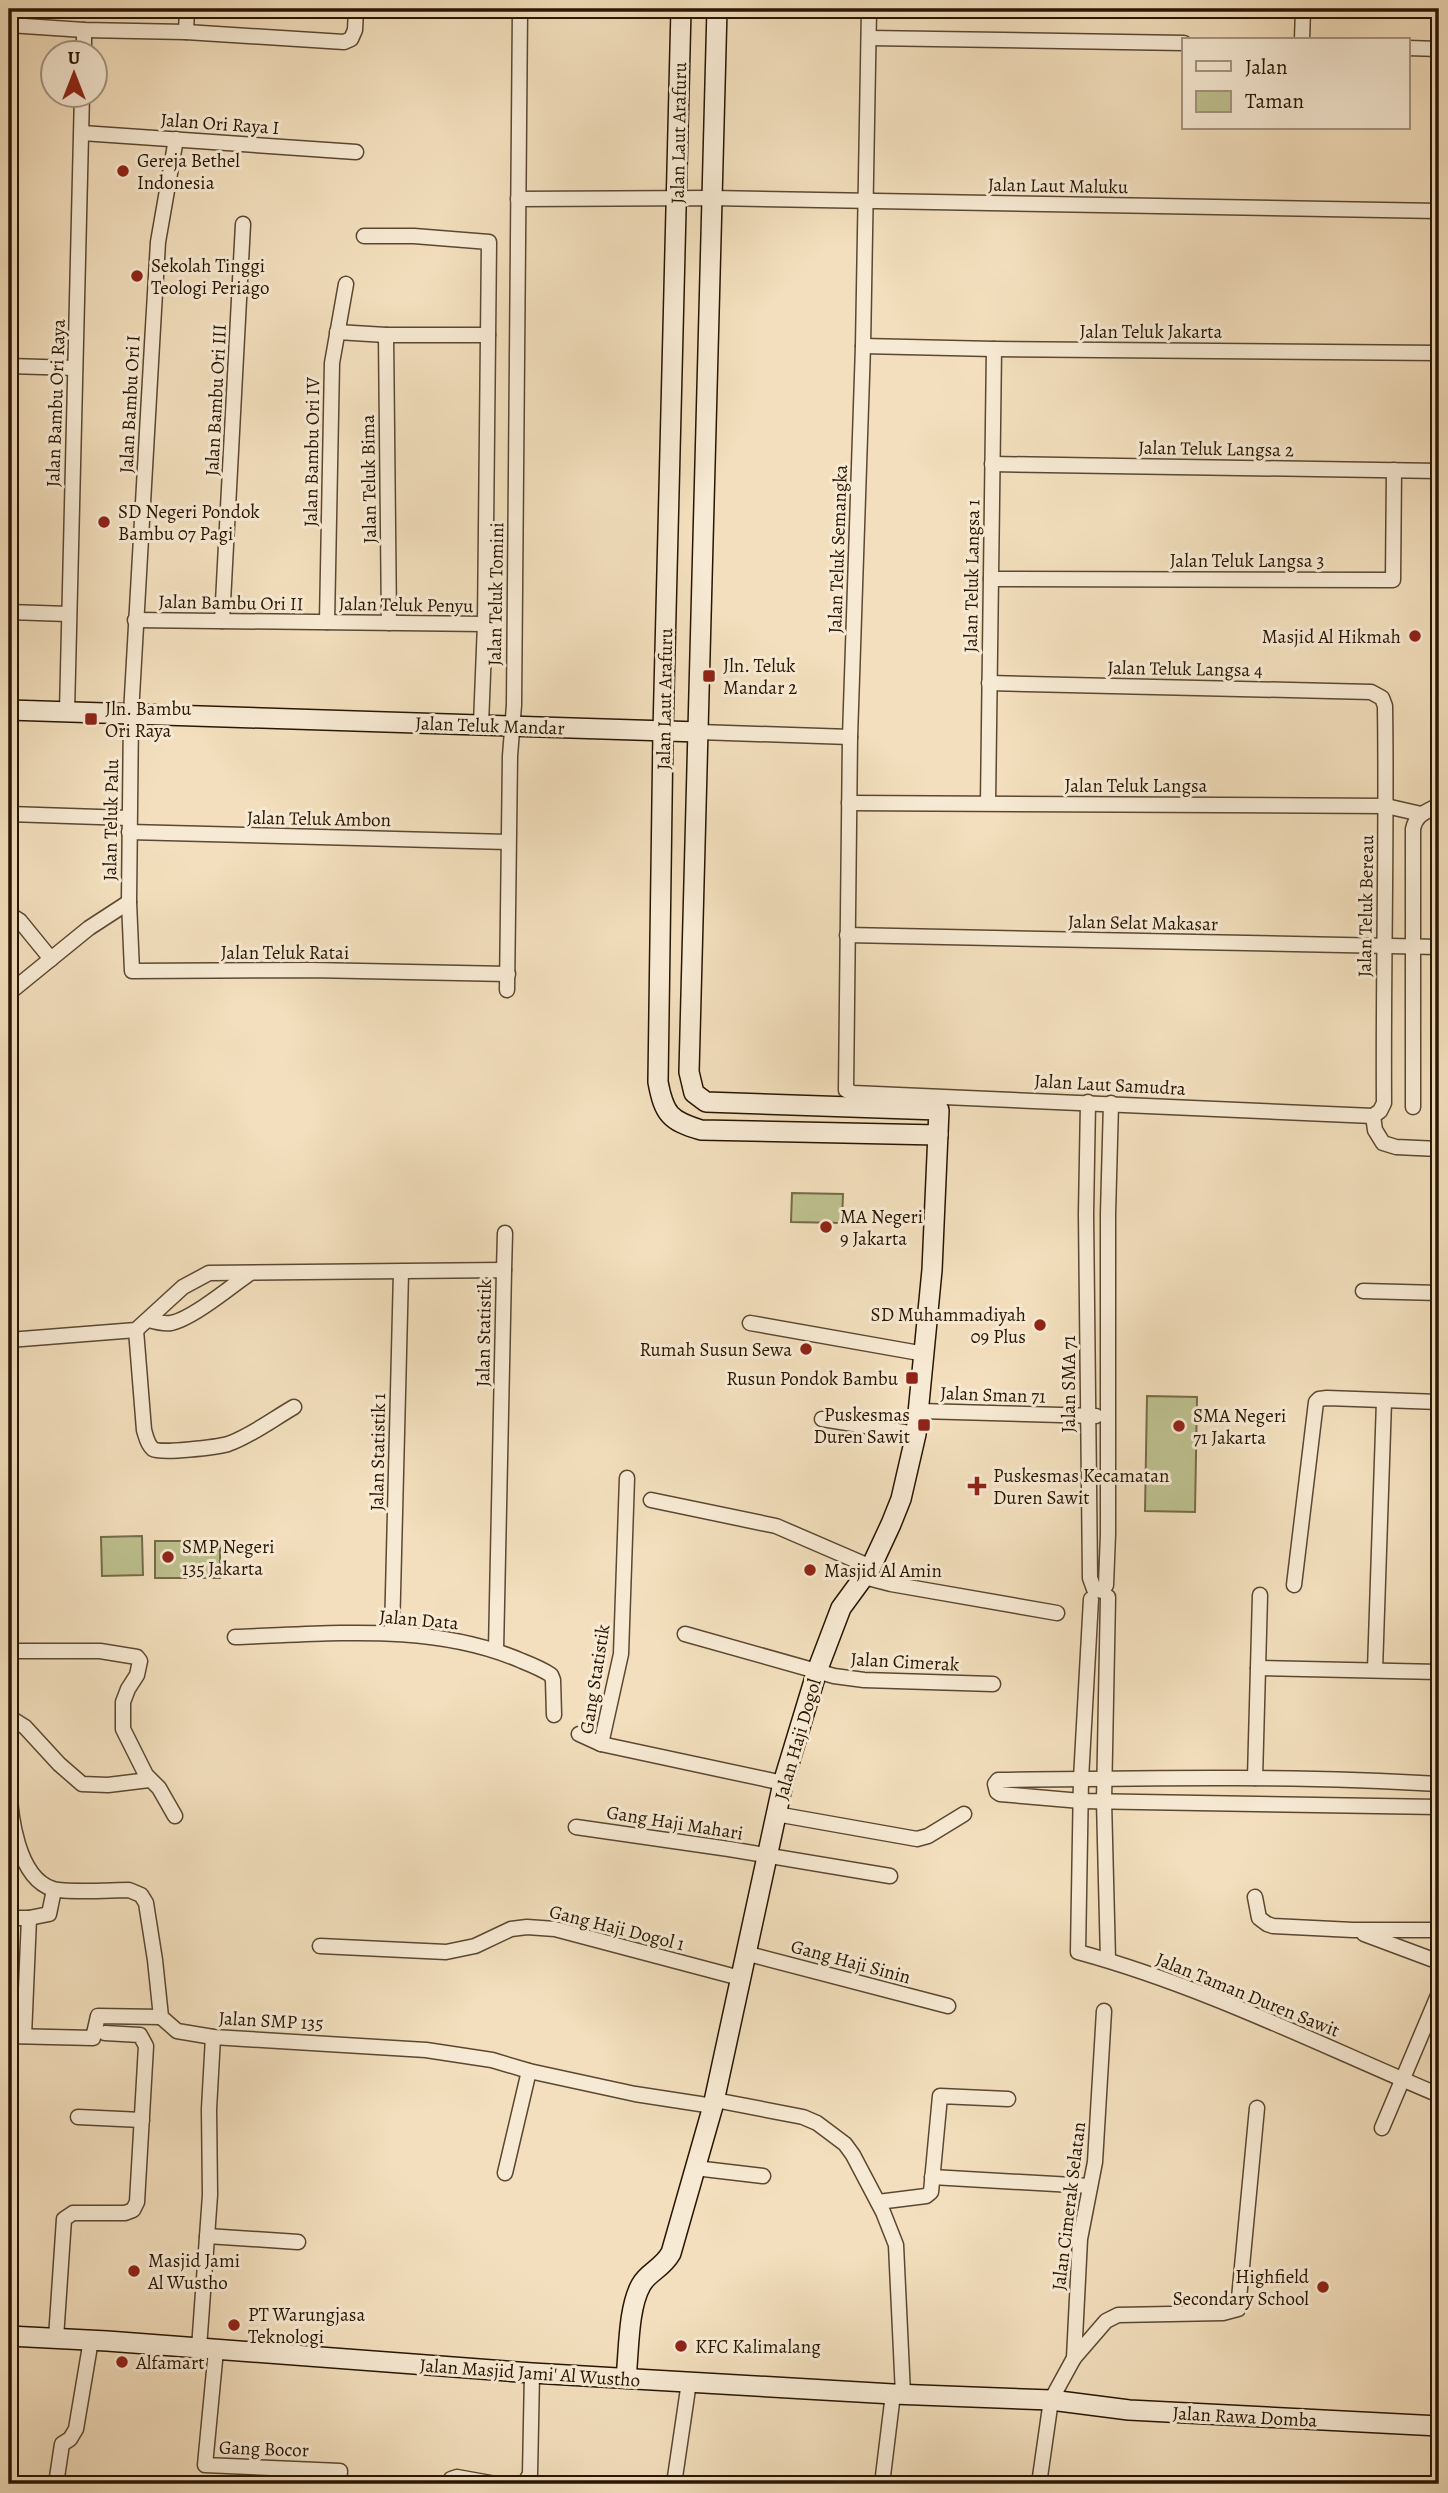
<svg xmlns="http://www.w3.org/2000/svg" width="1448" height="2493" viewBox="0 0 1448 2493" font-family="Alegreya,serif">
<style>
.green{fill:#bec18f;stroke:#736c48;stroke-width:2}
.lines{fill:none;stroke-linecap:round;stroke-linejoin:round}
.street-casing{stroke:#5b4831;stroke-width:17}
.secondary-casing{stroke:#281602;stroke-width:22}
.street{stroke:#f7ead4;stroke-width:14}
.secondary{stroke:#f7ead4;stroke-width:19}
.poi-dot{fill:#8f2418;stroke:#f7ead4;stroke-width:2.5}
.labels{text-anchor:middle;stroke-width:6;stroke-linejoin:round;paint-order:stroke}
.street-label{font-size:19px;fill:#281602;stroke:#f7ead4}
.poi-label{font-size:19px;fill:#281602;stroke:#f7ead4;text-anchor:start}
</style>
<rect width="100%" height="100%" fill="#f3dfbd"/>
<filter id="stains"><feTurbulence type="fractalNoise" baseFrequency=".00286" numOctaves="4"/><feColorMatrix values="0 0 0 0 .2 0 0 0 0 .09 0 0 0 0 .02 0 0 0 .5 -.17"/></filter>
<radialGradient id="worn" r=".72"><stop offset=".6" stop-color="#630" stop-opacity="0"/><stop offset="1" stop-color="#630" stop-opacity=".3"/></radialGradient>
<g class="green">
<path d="M792,1193L843,1194L842,1223L791,1222Z"/>
<path d="M1147,1396L1197,1397L1195,1512L1145,1511Z"/>
<path d="M142,1536L143,1575L102,1576L101,1537Z"/>
<rect x="155" y="1541" width="65" height="37"/>
</g>
<g class="lines">
<defs>
<g id="street">
<path d="M869,9L863,346L850,737L846,1090L853,1093L1373,1116"/>
<path d="M9,25L84,30L186,32L344,42L351,39L355,30L356,9"/>
<path d="M186,32L187,9"/>
<path d="M869,38L1184,43"/>
<path d="M1302,40L1303,9"/>
<path d="M1408,48L1439,49"/>
<path d="M84,52V30"/>
<path d="M82,133L356,152"/>
<path d="M518,199L712,198L1439,211"/>
<path d="M364,236H414L489,242L485,624L481,724"/>
<path d="M337,332L386,335H488"/>
<path d="M386,335L389,623"/>
<path d="M863,346L994,349L1439,353"/>
<path d="M9,366L75,368"/>
<path d="M992,464L1439,471"/>
<path d="M991,579L1393,580L1394,470"/>
<path d="M9,612L68,614"/>
<path d="M135,620L485,624"/>
<path d="M222,621L243,224"/>
<path d="M327,622L332,363L346,284"/>
<path d="M989,683L1371,692L1382,698L1385,706C1387,838 1383,971 1384,1103L1380,1111L1373,1116"/>
<path d="M67,712L82,94"/>
<path d="M699,732L850,737"/>
<path d="M849,803L1386,806L1421,814"/>
<path d="M988,803L994,349"/>
<path d="M9,814L129,818"/>
<path d="M129,832L508,842"/>
<path d="M129,902L132,971L311,970L508,974"/>
<path d="M9,914L20,921L51,959"/>
<path d="M847,935L1439,947"/>
<path d="M507,990L510,756L514,705L520,9"/>
<path d="M9,993L89,928L129,902L131,714L153,327L158,242L176,139"/>
<path d="M1088,1102L1086,1214L1090,1578L1094,1589L1102,1591L1106,1585L1108,1534V1214L1111,1103"/>
<path d="M1413,1107V829C1416,814 1426,812 1439,805"/>
<path d="M1373,1116L1375,1130L1383,1143L1396,1147L1439,1149"/>
<path d="M504,1270L505,1233"/>
<path d="M1363,1291L1439,1293"/>
<path d="M149,1320C156,1322 163,1324 171,1323C192,1319 232,1286 250,1273"/>
<path d="M750,1323L925,1354"/>
<path d="M136,1330L144,1430C146,1436 147,1444 153,1449C161,1454 218,1447 228,1444C251,1436 273,1419 294,1407"/>
<path d="M9,1340L136,1330L183,1287L209,1273L504,1270L496,1650"/>
<path d="M920,1411L1096,1416"/>
<path d="M822,1419L916,1434"/>
<path d="M651,1500L776,1526L871,1567"/>
<path d="M864,1577L891,1584L1057,1613"/>
<path d="M1294,1585L1316,1402L1319,1399L1327,1398L1439,1402"/>
<path d="M1091,1599L1081,1779L1078,1952C1203,1986 1320,2045 1439,2095"/>
<path d="M392,1633L401,1272"/>
<path d="M685,1634L834,1676L864,1680L993,1684"/>
<path d="M235,1637C331,1634 432,1622 522,1661C532,1665 542,1669 551,1675L553,1680L554,1715"/>
<path d="M9,1651H100L137,1657L140,1661L137,1675L128,1689L123,1702V1729L146,1775L159,1788L175,1816"/>
<path d="M1258,1668L1439,1672"/>
<path d="M1375,1670L1384,1401"/>
<path d="M9,1717L25,1727L59,1764L82,1784L108,1785L149,1780"/>
<path d="M579,1734L601,1744L783,1783"/>
<path d="M601,1744L621,1654L627,1478"/>
<path d="M1255,1778L1260,1595"/>
<path d="M9,1783C10,1814 17,1878 53,1889C67,1893 112,1890 129,1890L141,1895L146,1903L155,1960L161,2017L177,2031L213,2037L426,2050L492,2060L529,2071L635,2094L713,2106"/>
<path d="M1439,1784C1292,1775 1145,1778 998,1780L995,1784L997,1792L1000,1794L1081,1801L1439,1807"/>
<path d="M776,1814L917,1839L928,1836L964,1814"/>
<path d="M576,1827L729,1849L890,1876"/>
<path d="M1255,1897L1259,1918L1267,1924L1273,1926L1353,1930H1439"/>
<path d="M9,1918H29L49,1914L54,1890"/>
<path d="M1364,1934L1439,1962"/>
<path d="M320,1946L446,1952L475,1946L511,1929L527,1927L555,1929L740,1978"/>
<path d="M745,1953L948,2006"/>
<path d="M1108,1960L1104,1801L1108,1597"/>
<path d="M9,2036L93,2038L98,2016L161,2017"/>
<path d="M24,2036L29,1918"/>
<path d="M715,2100L803,2117L817,2123L845,2144L853,2155L883,2212L896,2245L903,2394"/>
<path d="M78,2117L142,2120"/>
<path d="M1382,2128L1439,1993"/>
<path d="M695,2168L763,2176"/>
<path d="M505,2173L529,2071"/>
<path d="M932,2177L1090,2186"/>
<path d="M878,2202L926,2196L931,2192L940,2096L1008,2099"/>
<path d="M207,2236L298,2242"/>
<path d="M56,2338L64,2219L73,2213H125L133,2210L137,2202L146,2046L140,2035L105,2033"/>
<path d="M199,2348L210,2195L209,2109L213,2037"/>
<path d="M216,2350L205,2465L340,2471L339,2484"/>
<path d="M1074,2358L1106,2321L1118,2315L1223,2313L1238,2309L1257,2108"/>
<path d="M56,2484L62,2444L70,2439L76,2429L91,2340"/>
<path d="M449,2484L451,2479L457,2477L496,2484"/>
<path d="M524,2484L530,2474L532,2373"/>
<path d="M674,2484L689,2382"/>
<path d="M882,2484L893,2394"/>
<path d="M1039,2484L1051,2400L1074,2358L1080,2239L1095,2162L1104,2011"/>
</g>
<g id="secondary">
<path d="M681,9L663,732L658,1082C664,1114 670,1121 701,1130L938,1135"/>
<path d="M9,710L699,732"/>
<path d="M9,2336L107,2341L532,2373L893,2394L1051,2400L1129,2410L1439,2426"/>
<path d="M626,2378C629,2351 628,2308 641,2285C648,2272 662,2269 671,2253L713,2106L783,1783L817,1671L841,1608L871,1567L891,1524L901,1499L916,1434L932,1270L939,1110L706,1102L694,1093L689,1072L717,9"/>
</g>
</defs>
<use href="#street" class="street-casing"/>
<use href="#secondary" class="secondary-casing"/>
<use href="#street" class="street"/>
<use href="#secondary" class="secondary"/>
</g>
<g class="poi-dot">
<circle cx="123" cy="171" r="7"/>
<circle cx="137" cy="276" r="7"/>
<circle cx="104" cy="522" r="7"/>
<circle cx="1415" cy="636" r="7"/>
<rect x="702" y="669" width="14" height="14" rx="3.5"/>
<rect x="84" y="712" width="14" height="14" rx="3.5"/>
<circle cx="826" cy="1227" r="7"/>
<circle cx="1040" cy="1325" r="7"/>
<circle cx="806" cy="1349" r="7"/>
<rect x="905" y="1371" width="14" height="14" rx="3.5"/>
<rect x="917" y="1418" width="14" height="14" rx="3.5"/>
<circle cx="1179" cy="1426" r="7"/>
<path d="M973.5 1475.5h7v7h7v7h-7v7h-7v-7h-7v-7h7z"/>
<circle cx="168" cy="1557" r="7"/>
<circle cx="810" cy="1570" r="7"/>
<circle cx="134" cy="2271" r="7"/>
<circle cx="1323" cy="2287" r="7"/>
<circle cx="234" cy="2325" r="7"/>
<circle cx="681" cy="2346" r="7"/>
<circle cx="122" cy="2362" r="7"/>
</g>
<g class="labels">
<g class="street-label">
<text transform="translate(220 123) rotate(4)" y="7">Jalan Ori Raya I</text>
<text transform="translate(678 133) rotate(-89)" y="7">Jalan Laut Arafuru</text>
<text transform="translate(1058 185) rotate(1)" y="7">Jalan Laut Maluku</text>
<text x="1151" y="338">Jalan Teluk Jakarta</text>
<text transform="translate(215 400) rotate(-87)" y="7">Jalan Bambu Ori III</text>
<text transform="translate(55 403) rotate(-88)" y="7">Jalan Bambu Ori Raya</text>
<text transform="translate(129 404) rotate(-87)" y="7">Jalan Bambu Ori I</text>
<text transform="translate(1216 448) rotate(1)" y="7">Jalan Teluk Langsa 2</text>
<text transform="translate(311 452) rotate(-89)" y="7">Jalan Bambu Ori IV</text>
<text transform="translate(368 479) rotate(-91)" y="7">Jalan Teluk Bima</text>
<text transform="translate(837 549) rotate(-88)" y="7">Jalan Teluk Semangka</text>
<text x="1247" y="567">Jalan Teluk Langsa 3</text>
<text transform="translate(971 576) rotate(-89)" y="7">Jalan Teluk Langsa 1</text>
<text transform="translate(495 594) rotate(-89)" y="7">Jalan Teluk Tomini</text>
<text transform="translate(231 602) rotate(1)" y="7">Jalan Bambu Ori II</text>
<text transform="translate(406 604) rotate(1)" y="7">Jalan Teluk Penyu</text>
<text transform="translate(1185 668) rotate(1)" y="7">Jalan Teluk Langsa 4</text>
<text transform="translate(664 699) rotate(-89)" y="7">Jalan Laut Arafuru</text>
<text transform="translate(490 725) rotate(2)" y="7">Jalan Teluk Mandar</text>
<text x="1136" y="792">Jalan Teluk Langsa</text>
<text transform="translate(319 818) rotate(1)" y="7">Jalan Teluk Ambon</text>
<text transform="translate(110 820) rotate(-89)" y="7">Jalan Teluk Palu</text>
<text transform="translate(1365 906) rotate(-89)" y="7">Jalan Teluk Bereau</text>
<text transform="translate(1143 922) rotate(1)" y="7">Jalan Selat Makasar</text>
<text x="285" y="959">Jalan Teluk Ratai</text>
<text transform="translate(1110 1084) rotate(3)" y="7">Jalan Laut Samudra</text>
<text transform="translate(483 1333) rotate(-89)" y="7">Jalan Statistik</text>
<text transform="translate(1068 1384) rotate(-90)" y="7">Jalan SMA 71</text>
<text transform="translate(993 1394) rotate(2)" y="7">Jalan Sman 71</text>
<text transform="translate(377 1452) rotate(-89)" y="7">Jalan Statistik 1</text>
<text transform="translate(419 1619) rotate(5)" y="7">Jalan Data</text>
<text transform="translate(905 1661) rotate(3)" y="7">Jalan Cimerak</text>
<text transform="translate(594 1679) rotate(-81)" y="7">Gang Statistik</text>
<text transform="translate(797 1739) rotate(-74)" y="7">Jalan Haji Dogol</text>
<text transform="translate(675 1822) rotate(9)" y="7">Gang Haji Mahari</text>
<text transform="translate(617 1927) rotate(14)" y="7">Gang Haji Dogol 1</text>
<text transform="translate(851 1961) rotate(15)" y="7">Gang Haji Sinin</text>
<text transform="translate(1248 1994) rotate(22)" y="7">Jalan Taman Duren Sawit</text>
<text transform="translate(271 2020) rotate(3)" y="7">Jalan SMP 135</text>
<text transform="translate(1068 2206) rotate(-83)" y="7">Jalan Cimerak Selatan</text>
<text transform="translate(530 2372) rotate(4)" y="7">Jalan Masjid Jami' Al Wustho</text>
<text transform="translate(1245 2416) rotate(3)" y="7">Jalan Rawa Domba</text>
<text transform="translate(264 2448) rotate(2)" y="7">Gang Bocor</text>
</g>
<g class="poi-label">
<text x="137" y="167">Gereja Bethel<tspan x="137" dy="22">Indonesia</tspan></text>
<text x="151" y="272">Sekolah Tinggi<tspan x="151" dy="22">Teologi Periago</tspan></text>
<text x="118" y="518">SD Negeri Pondok<tspan x="118" dy="22">Bambu 07 Pagi</tspan></text>
<text x="1401" y="643" text-anchor="end">Masjid Al Hikmah</text>
<text x="723" y="672">Jln. Teluk<tspan x="723" dy="22">Mandar 2</tspan></text>
<text x="105" y="715">Jln. Bambu<tspan x="105" dy="22">Ori Raya</tspan></text>
<text x="840" y="1223">MA Negeri<tspan x="840" dy="22">9 Jakarta</tspan></text>
<text x="1026" y="1321" text-anchor="end">SD Muhammadiyah<tspan x="1026" dy="22">09 Plus</tspan></text>
<text x="792" y="1356" text-anchor="end">Rumah Susun Sewa</text>
<text x="898" y="1385" text-anchor="end">Rusun Pondok Bambu</text>
<text x="910" y="1421" text-anchor="end">Puskesmas<tspan x="910" dy="22">Duren Sawit</tspan></text>
<text x="1193" y="1422">SMA Negeri<tspan x="1193" dy="22">71 Jakarta</tspan></text>
<text x="993" y="1482">Puskesmas Kecamatan<tspan x="993" dy="22">Duren Sawit</tspan></text>
<text x="182" y="1553">SMP Negeri<tspan x="182" dy="22">135 Jakarta</tspan></text>
<text x="824" y="1577">Masjid Al Amin</text>
<text x="148" y="2267">Masjid Jami<tspan x="148" dy="22">Al Wustho</tspan></text>
<text x="1309" y="2283" text-anchor="end">Highfield<tspan x="1309" dy="22">Secondary School</tspan></text>
<text x="248" y="2321">PT Warungjasa<tspan x="248" dy="22">Teknologi</tspan></text>
<text x="695" y="2353">KFC Kalimalang</text>
<text x="136" y="2369">Alfamart</text>
</g>
</g>
<rect width="1448" height="2493" fill="none" stroke="#f3dfbd" stroke-width="35"/>
<rect x="10" y="10" width="1427" height="2472" fill="none" stroke="#281602" stroke-width="3.5"/>
<rect x="18" y="18" width="1413" height="2458" fill="none" stroke="#281602" stroke-width="2"/>
<rect x="1182" y="38" width="228" height="91" fill="#f7ead4" stroke="#a49580" stroke-width="2"/>
<rect x="1196" y="61" width="35" height="10" fill="#f7ead4" stroke="#a49580" stroke-width="2"/>
<text x="1245" y="74" font-size="21" fill="#281602">Jalan</text>
<rect x="1196" y="91" width="35" height="21" fill="#bec18f" stroke="#a49580" stroke-width="2"/>
<text x="1245" y="108" font-size="21" fill="#281602">Taman</text>
<g transform="translate(74 74)"><circle r="33" fill="#f7ead4" stroke="#a49580" stroke-width="2"/>
<path d="M0-5L12 26L0 18L-12 26Z" fill="#8f2418"/>
<text y="-10" font-size="19" font-weight="bold" text-anchor="middle" fill="#281602">U</text>
</g>
<rect width="100%" height="100%" filter="url(#stains)"/>
<rect width="100%" height="100%" fill="url(#worn)"/>
</svg>
